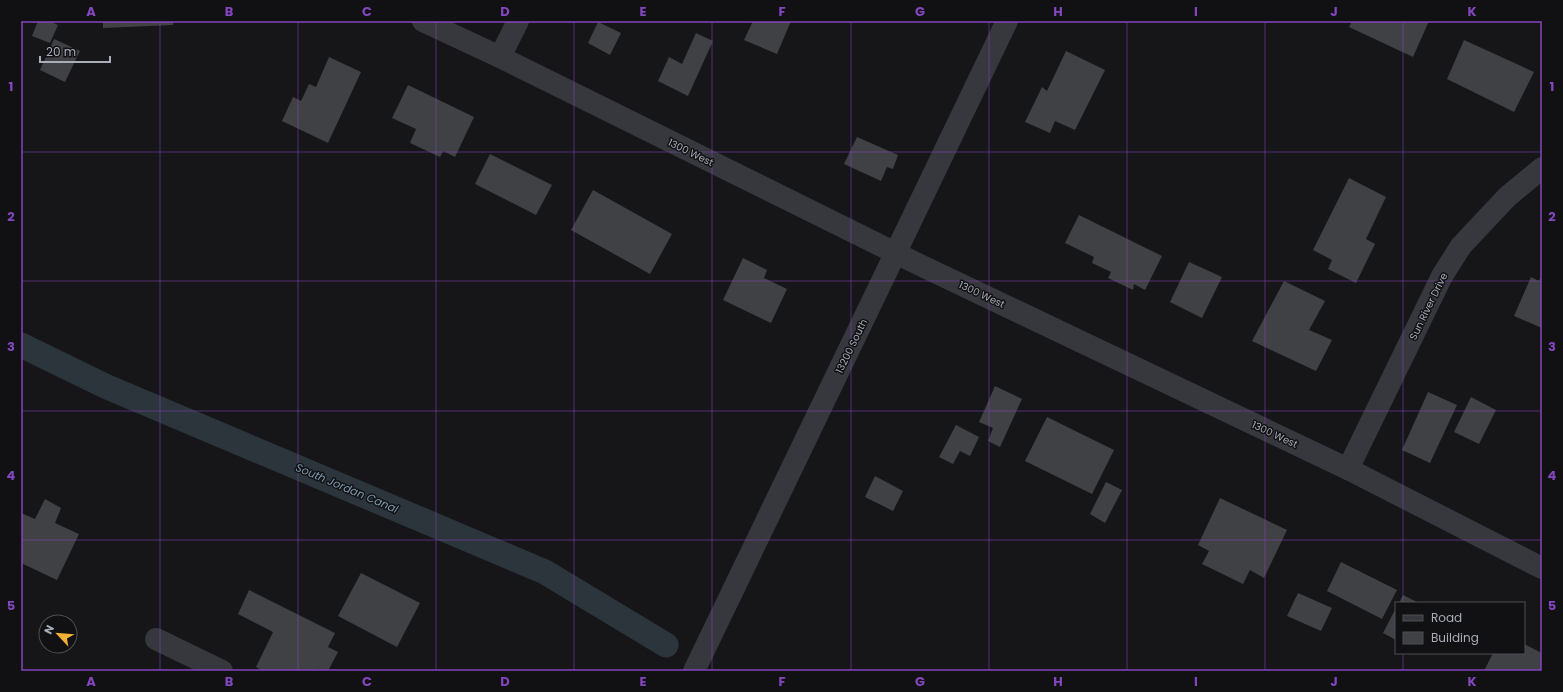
<svg xmlns="http://www.w3.org/2000/svg" width="1563" height="692" viewBox="0 0 1563 692" font-family="Poppins,sans-serif">
<style>
.lines{fill:none;stroke-linecap:round;stroke-linejoin:round}
.canal{stroke:#2c353c;stroke-width:25}
.building{fill:#404145}
.minor{stroke:#37383d;stroke-width:22}
.tertiary{stroke:#37383d;stroke-width:22}
.grid{fill:none;stroke:#8446be;stroke-width:1;stroke-opacity:0.55}
.labels{text-anchor:middle;stroke-width:3;stroke-linejoin:round;paint-order:stroke}
.street-label{font-size:10px;fill:#a8adb8;stroke:#111113}
.water-label{font-size:11px;font-style:italic;fill:#7f9bb3;stroke:#111113}
.neatline{fill:none;stroke:#8446be;stroke-width:1.5}
.grid-label{font-size:13px;text-anchor:middle;font-weight:bold;fill:#8446be}
</style>
<rect width="100%" height="100%" fill="#161618"/>
<g class="lines">
<path class="canal" d="M21,345L105,386L545,572L666,645"/>
</g>
<g class="building">
<path d="M38,21H49L58,25L50,43L32,36Z"/>
<path d="M103,21H173V25L103,28Z"/>
<path d="M753,21H791L777,54L744,40Z"/>
<path d="M1352,21H1429L1413,57L1349,27Z"/>
<path d="M598,22L621,33L610,55L588,43Z"/>
<path d="M696,33L713,41L688,96L658,81L669,57L682,64Z"/>
<path d="M54,39L80,51L65,82L40,70Z"/>
<path d="M1464,40L1534,72L1514,112L1447,79Z"/>
<path d="M1066,51L1105,70L1075,130L1055,121L1050,133L1025,122L1042,87L1047,91Z"/>
<path d="M329,57L361,72L328,143L282,121L293,97L301,101L309,84L316,87Z"/>
<path d="M408,85L474,117L455,157L443,151L440,157L410,143L416,129L392,118Z"/>
<path d="M857,137L898,155L893,169L887,167L881,181L844,164Z"/>
<path d="M490,154L552,185L536,215L475,184Z"/>
<path d="M1349,178L1386,197L1366,239L1375,244L1356,283L1328,269L1332,260L1313,250Z"/>
<path d="M593,190L672,234L650,274L571,230Z"/>
<path d="M1079,215L1162,256L1145,290L1134,284L1133,290L1108,278L1111,272L1092,263L1094,257L1065,243Z"/>
<path d="M743,258L767,270L764,278L787,289L771,323L723,300Z"/>
<path d="M1189,262L1222,277L1202,318L1170,302Z"/>
<path d="M1542,274V328L1514,316L1531,277L1539,281Z"/>
<path d="M1284,281L1325,301L1309,330L1332,340L1316,371L1252,341Z"/>
<path d="M995,386L1022,399L1000,447L988,441L993,428L979,422Z"/>
<path d="M1428,392L1457,405L1430,463L1402,450Z"/>
<path d="M1471,397L1496,410L1479,444L1454,432Z"/>
<path d="M1047,417L1114,450L1092,494L1025,461Z"/>
<path d="M956,425L979,437L970,456L960,451L953,464L939,457Z"/>
<path d="M875,476L903,491L893,511L865,497Z"/>
<path d="M1106,482L1122,490L1105,523L1090,514Z"/>
<path d="M1220,498L1287,530L1264,578L1250,570L1243,584L1202,564L1209,551L1198,545Z"/>
<path d="M45,499L61,508L55,523L79,534L57,580L21,563V513L35,519Z"/>
<path d="M1341,562L1397,590L1382,619L1327,591Z"/>
<path d="M361,573L420,603L397,647L338,616Z"/>
<path d="M249,590L335,633L328,647L338,652L328,671H323L318,669L317,671H263L256,667L273,632L238,614Z"/>
<path d="M1298,593L1332,608L1321,631L1287,616Z"/>
<path d="M1403,595L1419,603H1399Z"/>
<path d="M1396,608V640L1383,633Z"/>
<path d="M1524,644L1542,653V671H1484L1493,653H1524Z"/>
</g>
<g class="lines">
<g class="minor">
<path d="M500,57L518,21"/>
<path d="M896,252L1007,21"/>
<path d="M1348,469L1442,276L1461,246L1507,197L1542,168"/>
<path d="M156,639L222,671"/>
</g>
<g class="tertiary">
<path d="M423,21L500,57L920,265L1348,469L1542,568"/>
<path d="M694,671L896,252"/>
</g>
</g>
<path class="grid" d="M160,21V671M298,21V671M436,21V671M574,21V671M712,21V671M851,21V671M989,21V671M1127,21V671M1265,21V671M1403,21V603M21,152H1542M21,281H1542M21,411H1542M21,540H1542M1403,653V671"/>
<g class="labels">
<g class="street-label">
<text transform="translate(691 152) rotate(26)" y="4">1300 West</text>
<text transform="translate(982 294) rotate(25)" y="4">1300 West</text>
<text transform="translate(1428 306) rotate(-64)" y="4">Sun River Drive</text>
<text transform="translate(851 346) rotate(-64)" y="4">13200 South</text>
<text transform="translate(1275 434) rotate(25)" y="4">1300 West</text>
</g>
<g class="water-label">
<text transform="translate(347 488) rotate(23)" y="4">South Jordan Canal</text>
</g>
</g>
<rect width="1563" height="692" fill="none" stroke="#111113" stroke-width="44"/>
<rect x="1395" y="602" width="130" height="52" fill="#111113" stroke="#4d4f55"/>
<rect x="1403" y="615" width="20" height="6" fill="#37383d" stroke="#4d4f55"/>
<text x="1431" y="622" font-size="12" fill="#a8adb8">Road</text>
<rect x="1403" y="632" width="20" height="12" fill="#404145" stroke="#4d4f55"/>
<text x="1431" y="642" font-size="12" fill="#a8adb8">Building</text>
<g transform="translate(58 634) rotate(296)"><circle r="19" fill="#111113" stroke="#4d4f55"/>
<path d="M0-3L7 15L0 10L-7 15Z" fill="#f2b134"/>
<text y="-6" font-size="11" font-weight="bold" text-anchor="middle" fill="#a8adb8">N</text>
</g>
<path d="M40 56v6h70v-6" fill="none" stroke="#a8adb8" stroke-width="2"/>
<text x="46" y="56" font-size="12" fill="#a8adb8" stroke="#111113" stroke-width="3" paint-order="stroke">20 m</text>
<rect x="22" y="22" width="1519" height="648" class="neatline"/>
<g class="grid-label">
<text x="91" y="16">A</text>
<text x="229" y="16">B</text>
<text x="367" y="16">C</text>
<text x="505" y="16">D</text>
<text x="643" y="16">E</text>
<text x="782" y="16">F</text>
<text x="920" y="16">G</text>
<text x="1058" y="16">H</text>
<text x="1196" y="16">I</text>
<text x="1334" y="16">J</text>
<text x="1472" y="16">K</text>
<text x="11" y="91">1</text>
<text x="1552" y="91">1</text>
<text x="11" y="221">2</text>
<text x="1552" y="221">2</text>
<text x="11" y="351">3</text>
<text x="1552" y="351">3</text>
<text x="11" y="480">4</text>
<text x="1552" y="480">4</text>
<text x="11" y="610">5</text>
<text x="1552" y="610">5</text>
<text x="91" y="686">A</text>
<text x="229" y="686">B</text>
<text x="367" y="686">C</text>
<text x="505" y="686">D</text>
<text x="643" y="686">E</text>
<text x="782" y="686">F</text>
<text x="920" y="686">G</text>
<text x="1058" y="686">H</text>
<text x="1196" y="686">I</text>
<text x="1334" y="686">J</text>
<text x="1472" y="686">K</text>
</g>
</svg>
